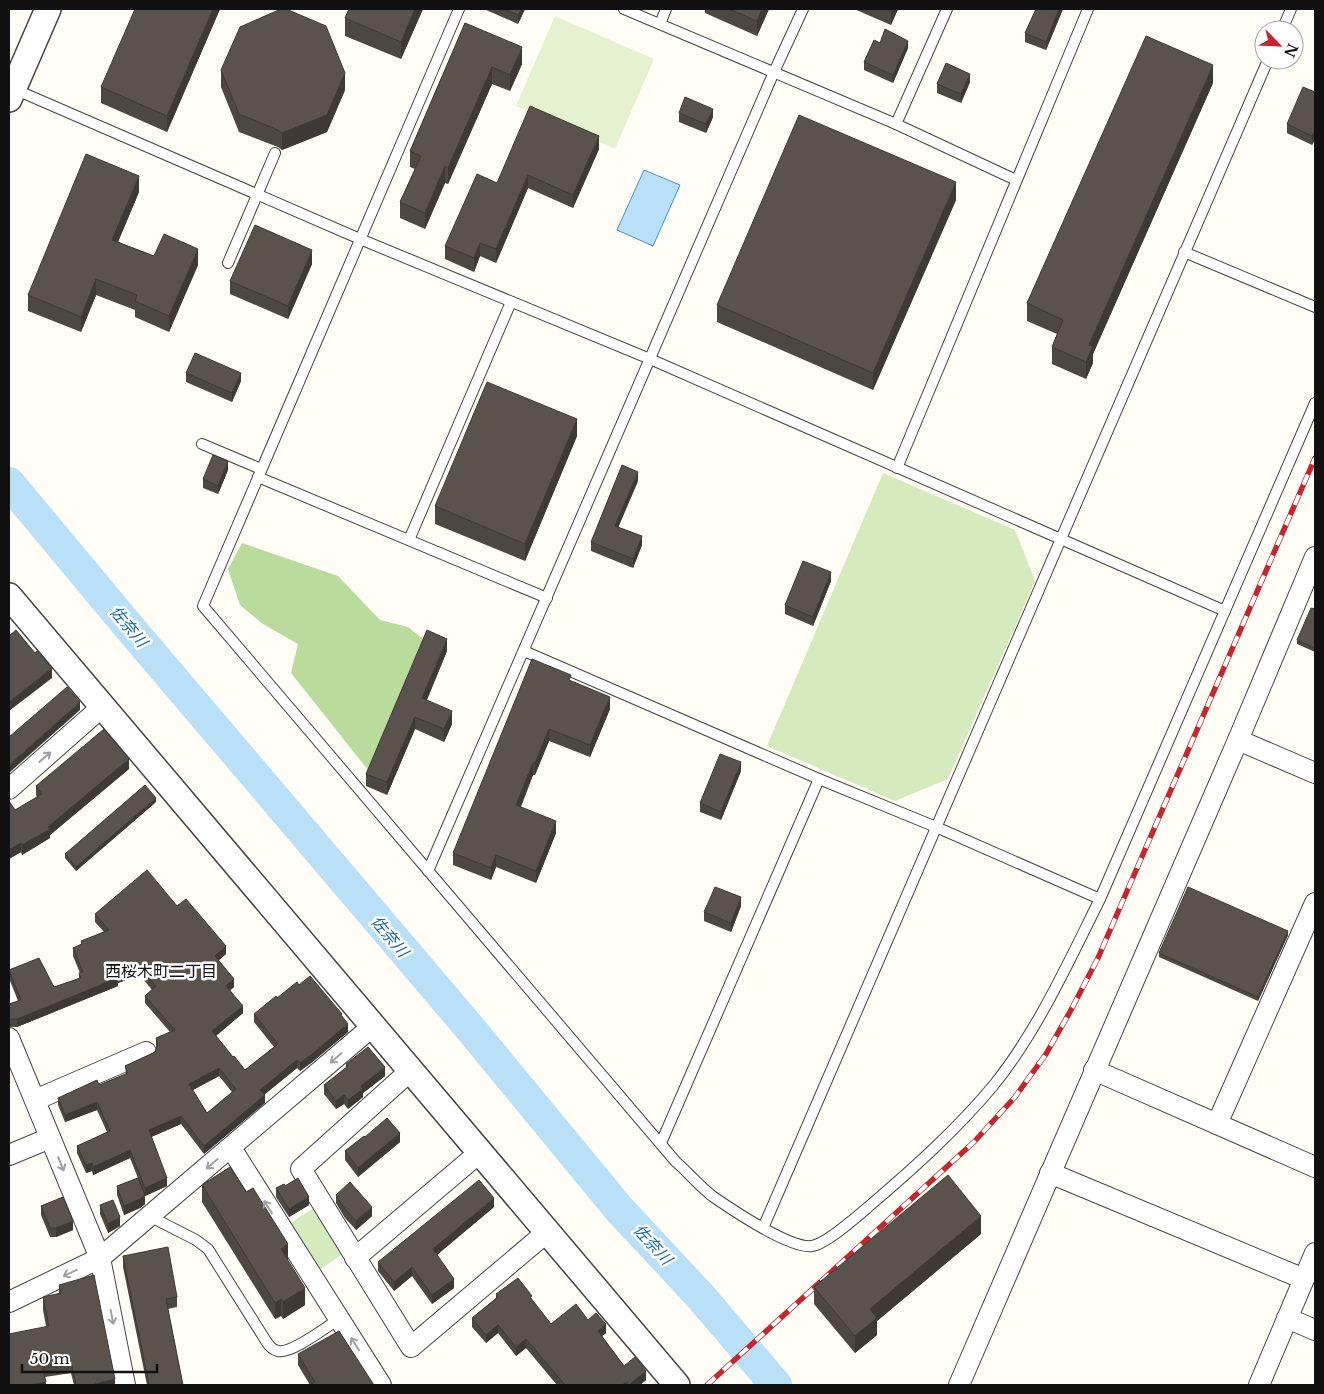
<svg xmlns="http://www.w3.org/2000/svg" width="1324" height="1394" viewBox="0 0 1324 1394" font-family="'Libre Baskerville','Noto Sans JP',serif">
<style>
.green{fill:#d5ebbd}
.forest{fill:#b9dc9c}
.pitch{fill:#e6f2cf}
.water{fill:#b9e0f7;stroke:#3f96cf}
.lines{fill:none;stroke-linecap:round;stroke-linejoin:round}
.river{stroke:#b9e0f7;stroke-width:32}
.service-casing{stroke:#444;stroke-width:12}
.minor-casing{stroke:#444;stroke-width:22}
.tertiary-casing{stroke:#444;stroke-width:28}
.service{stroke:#fff;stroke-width:10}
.minor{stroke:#fff;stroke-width:20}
.tertiary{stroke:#fff;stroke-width:25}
.rail-casing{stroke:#c4262e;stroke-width:5.5}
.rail{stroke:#fff;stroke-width:4;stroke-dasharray:11;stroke-linecap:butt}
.wall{fill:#4d4742;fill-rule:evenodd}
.shaded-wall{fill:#3f3936}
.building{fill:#5a524d;stroke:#3f3936;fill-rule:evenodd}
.oneway{stroke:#a0a0a0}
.labels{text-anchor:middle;stroke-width:5;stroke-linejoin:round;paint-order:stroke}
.water-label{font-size:16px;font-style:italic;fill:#1768a6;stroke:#fff}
.neighbourhood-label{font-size:16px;fill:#111;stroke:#fff}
</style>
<rect width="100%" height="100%" fill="#fffdf5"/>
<g class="green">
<path d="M883,473L1015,530L1035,581L948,779L895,801L767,746Z"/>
<path d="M314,1208L343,1254L319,1270L290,1223Z"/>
</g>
<path class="forest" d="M242,543L338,576L380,620L408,627L423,639L368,770L291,673L298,644L263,624L240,605L228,569Z"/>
<path class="pitch" d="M555,16L654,59L615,149L516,106Z"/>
<path class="water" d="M644,170L680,185L653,246L617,230Z"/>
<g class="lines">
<path class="river" d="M9,483L129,627L469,1027L619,1209L701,1297L776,1385"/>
<defs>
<g id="service">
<path d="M459,9L203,606L676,1162C689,1173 701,1188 715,1198C734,1211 791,1249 812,1246C827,1244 861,1213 874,1202C916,1166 957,1129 993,1086C1037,1032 1069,961 1100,899L1315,403"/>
<path d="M624,9L896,124L1016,180"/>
<path d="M660,24L666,9"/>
<path d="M1282,30L1291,9"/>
<path d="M14,89L360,239L650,359L1225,611"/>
<path d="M896,124L947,9"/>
<path d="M1184,252L1315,307"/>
<path d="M228,263L275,153"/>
<path d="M202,444L261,469"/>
<path d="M897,468L1088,9"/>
<path d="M258,477L547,598"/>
<path d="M409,540L511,302"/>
<path d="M524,651L819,779L936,827L1100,899"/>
<path d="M428,871L774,72L803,9"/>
<path d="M661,1143L819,779"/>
<path d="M151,1217L196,1240L208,1249L266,1341C269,1346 273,1350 278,1351C292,1354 326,1327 339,1319"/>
<path d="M763,1228L1268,60"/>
</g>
<g id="minor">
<path d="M1238,740L1315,773"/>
<path d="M9,789L103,706"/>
<path d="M9,1038L100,1258L125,1385"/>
<path d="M1094,1070L1315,1167"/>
<path d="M410,1071L301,1169L411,1347L547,1232"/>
<path d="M35,1100L146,1052"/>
<path d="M1217,1124L1315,903"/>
<path d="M231,1148L381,1385"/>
<path d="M9,1155L50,1138"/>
<path d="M1050,1173L1304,1279"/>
<path d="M355,1258L479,1153"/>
<path d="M9,1302L100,1258L373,1026"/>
<path d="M1287,1318L1315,1330"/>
<path d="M959,1385L1238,740L1315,557"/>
<path d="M1259,1385L1315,1253"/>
</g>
<g id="tertiary">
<path d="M9,99L48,9"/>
<path d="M9,596L677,1385"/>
</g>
</defs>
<use href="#service" class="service-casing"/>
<use href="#minor" class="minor-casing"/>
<use href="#tertiary" class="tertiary-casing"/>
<use href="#service" class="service"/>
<use href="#minor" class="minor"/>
<use href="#tertiary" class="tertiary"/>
<defs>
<path id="rail" d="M707,1385L974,1142L1015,1097L1046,1054L1071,1010L1098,958L1315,458"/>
</defs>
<use href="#rail" class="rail-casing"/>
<use href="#rail" class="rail"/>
</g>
<g class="wall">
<path d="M154,9H220L167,132L101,103V87Z"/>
<path d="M349,9H423L401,59L345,36V18Z"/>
<path d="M484,9H525L518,24Z"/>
<path d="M705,9H769L757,36L705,13Z"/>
<path d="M854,9H898L891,25Z"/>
<path d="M1063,9L1046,50L1025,42V33Z"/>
<path d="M465,23L522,64L510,91L492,84L448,184L445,183L425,229L400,218V202L415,169L410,167V151Z"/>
<path d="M908,48L893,83L864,70V62Z"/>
<path d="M221,70L345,90L327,132L282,150L278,147L239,132L221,87Z"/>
<path d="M970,82L961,103L937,93V84Z"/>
<path d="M1213,83L1093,354V363L1086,379L1052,364V347L1057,334L1027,321V303Z"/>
<path d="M1315,92V139L1312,145L1287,133V124Z"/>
<path d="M679,113L713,117L706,133L679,122Z"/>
<path d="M599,149L573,208L528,188L496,263L480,256L474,272L445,259V246L497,183Z"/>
<path d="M139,192L118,242L154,256L198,265L169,332L135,317V310L96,295L81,332L28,311V295Z"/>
<path d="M956,200L873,390L717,322V305Z"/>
<path d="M312,264L288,319L230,294V281Z"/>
<path d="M186,373L241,381L232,402L186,382Z"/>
<path d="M577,436L525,561L435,524V506Z"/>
<path d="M228,470L218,494L203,488V479Z"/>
<path d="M638,481L618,527L642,545L633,568L591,551V542Z"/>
<path d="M831,581L813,626L785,614V605Z"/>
<path d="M1315,609V652L1297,644V640Z"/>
<path d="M447,651L427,700L452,724L444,742L415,729L387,795L366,786V774Z"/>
<path d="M571,681L610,709L590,757L549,741L535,775H533L521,807L556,833L536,883L496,867L491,880L453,865V853Z"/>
<path d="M129,769L50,835V838L22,855L21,852L9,859V801L15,810L37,797L36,795V786Z"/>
<path d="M741,771L721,820L700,812V803Z"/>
<path d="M156,802L76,871L65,858V854Z"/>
<path d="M177,906L226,954L218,960L234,987L230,990L243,1013L216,1036L233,1057L245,1070L274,1047L254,1022V1014L277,998L299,985L342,1017L348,1032L311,1063L300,1071L297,1068L264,1095L265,1103L204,1154L181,1124L151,1137L167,1186L145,1196V1204L140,1208L124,1215L117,1195V1186L138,1178L130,1158L93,1175L92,1171L86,1173L77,1153V1146L107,1132L97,1110L65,1122L58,1105V1098L99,1085L126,1074L125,1066L155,1052L156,1048V1038L170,1032L145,1003V996L152,990L140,975L118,983V986L17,1027H9V1004L18,1001L9,978V970L54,987L79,978V973H80L73,956V948L81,945V941L104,932L95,922V914ZM219,1076L232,1092L207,1113L193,1090Z"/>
<path d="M741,906L731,932L704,921V912Z"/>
<path d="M1288,935L1258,1001L1159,957V953Z"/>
<path d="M346,1064L385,1076L363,1093V1097L348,1109L344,1104L336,1109L324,1094V1085L346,1068Z"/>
<path d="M365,1137L400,1142L358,1177L345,1160V1151Z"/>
<path d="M202,1185L288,1261L305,1305L283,1319L281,1316L275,1319L202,1202Z"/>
<path d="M285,1186L309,1205L289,1217L276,1197V1188Z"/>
<path d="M336,1195L372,1216L356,1230L345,1218L336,1203Z"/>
<path d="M100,1205L120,1226L108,1233L100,1214Z"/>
<path d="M41,1206L73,1230L56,1237H50L41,1215Z"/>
<path d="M494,1207L437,1255L454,1288L432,1304L412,1276L394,1291L378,1271V1262Z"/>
<path d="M981,1234L877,1321V1335L855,1353L814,1304V1287Z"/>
<path d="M123,1256L177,1297V1307L168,1309L183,1385H147L123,1267Z"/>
<path d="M59,1285L115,1385H74L71,1373L45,1377L46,1385H9L46,1326L43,1310V1297L59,1294Z"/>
<path d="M496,1294L532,1300L551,1324L588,1320L606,1333L602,1336L624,1366L646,1380L640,1385H557L526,1348L516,1356L498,1333L486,1343L472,1327V1318L496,1298Z"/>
<path d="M298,1354L374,1385H310L298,1365Z"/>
</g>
<g class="shaded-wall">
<path d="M213,9H220L167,132V116Z"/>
<path d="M415,9H423L401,59V42Z"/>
<path d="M521,9H525L518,24V15Z"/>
<path d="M762,9H769L757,36V21Z"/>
<path d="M891,9H898L891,25Z"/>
<path d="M1059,9H1063L1046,50V42Z"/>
<path d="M908,41V48L893,83V75Z"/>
<path d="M522,47V64L510,91V75Z"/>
<path d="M1213,65V83L1093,354V363L1086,379V362L1089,345Z"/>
<path d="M492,67V84L448,184V168Z"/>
<path d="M345,73V90L327,132L282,150V133Z"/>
<path d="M970,74V82L961,103V94Z"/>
<path d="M713,109V117L706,133V124Z"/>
<path d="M1315,130V139L1312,145V136Z"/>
<path d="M599,136V149L573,208V195Z"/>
<path d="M445,166V183L425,229V213Z"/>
<path d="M528,175V188L496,263V249Z"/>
<path d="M139,176V192L112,256V240Z"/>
<path d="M956,182V200L873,390V373Z"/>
<path d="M480,243V256L474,272V258Z"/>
<path d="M198,249V265L169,332V316Z"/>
<path d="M312,250V264L288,319V306Z"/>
<path d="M96,279V295L81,332V317Z"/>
<path d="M241,373V381L232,402V393Z"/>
<path d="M577,419V436L525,561V544Z"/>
<path d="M228,461V470L218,494V486Z"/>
<path d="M638,472V481L615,535V526Z"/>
<path d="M642,536V545L633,568V559Z"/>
<path d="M831,572V581L813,626V617Z"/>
<path d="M447,639V651L422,711V698Z"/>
<path d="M52,668V678L9,711V702Z"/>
<path d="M610,697V709L590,757V745Z"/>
<path d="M80,702V710L9,773V765Z"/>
<path d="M452,711V724L444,742V729Z"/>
<path d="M415,717V729L387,795V782Z"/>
<path d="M549,729V741L535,775V763Z"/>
<path d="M129,759V769L50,835V838L22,855V845L48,827Z"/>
<path d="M741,762V771L721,820V812Z"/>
<path d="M533,763V775L516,817V805Z"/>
<path d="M156,798V802L76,871V867Z"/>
<path d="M556,821V833L536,883V871Z"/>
<path d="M21,843V852L9,859V850Z"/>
<path d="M496,855V867L491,880V868Z"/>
<path d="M741,897V906L731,932V923Z"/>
<path d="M1288,931V935L1258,1001V997Z"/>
<path d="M226,946V954L215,964V956Z"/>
<path d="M140,967V975L118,983V986L17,1027V1019L117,976Z"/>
<path d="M234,979V987L226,994V986Z"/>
<path d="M243,1006V1013L212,1039V1031Z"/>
<path d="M348,1024V1032L311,1063L300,1071V1063Z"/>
<path d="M297,1060V1068L260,1098V1090Z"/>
<path d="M385,1067V1076L363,1093V1097L348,1109V1100L361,1086Z"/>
<path d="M219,1068V1076L189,1092V1084Z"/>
<path d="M265,1095V1103L204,1154V1146Z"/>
<path d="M344,1095V1104L336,1109V1101Z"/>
<path d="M97,1102V1110L65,1122V1115Z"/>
<path d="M181,1116V1124L149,1138V1130Z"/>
<path d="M400,1133V1142L358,1177V1168Z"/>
<path d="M130,1150V1158L93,1175V1167Z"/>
<path d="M92,1163V1171L86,1173V1165Z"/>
<path d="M167,1178V1186L145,1196V1204L140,1208L124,1215V1206L145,1196V1188Z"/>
<path d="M309,1197V1205L289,1217V1209Z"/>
<path d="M494,1198V1207L433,1258V1249Z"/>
<path d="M372,1207V1216L356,1230V1221Z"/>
<path d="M981,1216V1234L877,1321V1335L855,1353V1336L870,1309Z"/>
<path d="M120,1217V1226L108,1233V1224Z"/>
<path d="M73,1221V1230L56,1237V1228Z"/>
<path d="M288,1244V1261L281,1249Z"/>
<path d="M412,1267V1276L394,1291V1282Z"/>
<path d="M454,1279V1288L432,1304V1295Z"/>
<path d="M305,1288V1305L283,1319V1302Z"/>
<path d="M281,1299V1316L275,1319V1303Z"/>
<path d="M606,1324V1333L598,1339V1331Z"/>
<path d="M498,1325V1333L486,1343V1335Z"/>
<path d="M526,1339V1348L516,1356V1347Z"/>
<path d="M646,1371V1380L640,1385H629Z"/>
<path d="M115,1379V1385H95V1384Z"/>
<path d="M46,1382V1385H30Z"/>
</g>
<g class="building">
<path d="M135,9H151L153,10L154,9H213L167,116L101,87Z"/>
<path d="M281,9H286L326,26L345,73L327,115L282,133L278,130L239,114L221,70L240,27Z"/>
<path d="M349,9H415L401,42L345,18Z"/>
<path d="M504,9H521L518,15Z"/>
<path d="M729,9H762L757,21Z"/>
<path d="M1036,9H1059L1046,42L1025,33Z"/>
<path d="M465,23L522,47L510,75L492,67L448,168L445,166L425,213L400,202L421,156L410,151Z"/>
<path d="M885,29L908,41L893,75L864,62L874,40L880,43Z"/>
<path d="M1146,36L1213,65L1089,345L1093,346L1086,362L1052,347L1063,320L1027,303Z"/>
<path d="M946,63L970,74L961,94L937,84Z"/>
<path d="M1303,87L1315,92V130L1312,136L1287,124Z"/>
<path d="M685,97L713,109L706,124L679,113Z"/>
<path d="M530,106L599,136L573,195L528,175L496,249L480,243L474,258L445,246L477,174L497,183Z"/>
<path d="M799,115L956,182L873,373L717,305Z"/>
<path d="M86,154L139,176L112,240L154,256L164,234L198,249L169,316L135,301L137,295L96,279L81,317L28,295Z"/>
<path d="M255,225L312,250L288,306L230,281Z"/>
<path d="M195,353L241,373L232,393L186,373Z"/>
<path d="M487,382L577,419L525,544L435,506Z"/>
<path d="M213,455L228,461L218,486L203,479Z"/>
<path d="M622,465L638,472L615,526L642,536L633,559L591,542Z"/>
<path d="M803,561L831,572L813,617L785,605Z"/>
<path d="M1311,608L1315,609V648L1297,640Z"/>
<path d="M16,630L35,653L37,651L52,668L9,702V636Z"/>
<path d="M427,630L447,639L422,698L452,711L444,729L415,717L387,782L366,774Z"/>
<path d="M532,659L571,675L569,680L610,697L590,745L549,729L535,763H533L516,805L556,821L536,871L496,855L491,868L453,853Z"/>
<path d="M67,687L80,702L9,765V737Z"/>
<path d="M104,729L129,759L48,827L50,829L22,845L21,843L9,850V801L15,810L42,794L36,786Z"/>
<path d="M720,754L741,762L721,812L700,803Z"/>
<path d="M145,785L156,798L76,867L65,854Z"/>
<path d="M147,870L177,906L186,899L226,946L215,956L234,979L226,986L243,1006L212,1031L233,1057L234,1056L245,1070L278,1044L254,1014L276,996L277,998L297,982L299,985L310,976L342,1014L341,1015L348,1024L311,1055L300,1063L297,1060L260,1090L265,1095L204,1146L181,1116L149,1130L167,1178L145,1188L130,1150L93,1167L92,1163L86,1165L77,1146L110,1131L97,1102L65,1115L58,1098L97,1080L99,1085L128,1073L125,1066L155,1052L158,1045L156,1038L175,1030L145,996L156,986L140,967L117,976L118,978L17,1019H9V1004L21,1000L9,970L39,958L54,987L81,978L79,973L83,972L73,948L82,944L81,941L109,930L95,914ZM219,1068L236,1089L207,1113L189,1084Z"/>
<path d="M715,887L741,897L731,923L704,912Z"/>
<path d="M1188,887L1288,931L1258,997L1159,953Z"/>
<path d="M368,1047L385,1067L361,1086L363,1089L348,1100L344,1095L336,1101L324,1085L348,1066L346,1064Z"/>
<path d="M387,1118L400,1133L358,1168L345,1151L364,1136L365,1137Z"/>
<path d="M230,1167L246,1192L253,1188L288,1244L281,1249L305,1288L283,1302L281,1299L275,1303L202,1185Z"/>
<path d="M948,1175L981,1216L870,1309L877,1318L855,1336L814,1287Z"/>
<path d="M138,1178L145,1195L140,1199L124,1206L117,1186Z"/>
<path d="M298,1178L309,1197L289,1209L276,1188L284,1184L285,1186Z"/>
<path d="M479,1180L494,1198L433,1249L454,1279L432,1295L412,1267L394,1282L378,1262Z"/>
<path d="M350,1182L372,1207L356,1221L345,1209L336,1195Z"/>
<path d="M63,1197L73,1221L56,1228H50L41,1206Z"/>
<path d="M113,1200L120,1217L108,1224L100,1205Z"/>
<path d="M168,1247L177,1297L166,1299L183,1385H149L123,1256Z"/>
<path d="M94,1275L115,1379L95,1384V1385H76L71,1361L42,1366L46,1382L30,1385H9V1334L49,1326L43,1297L61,1293L59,1285Z"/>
<path d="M518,1278L532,1296L530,1297L551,1324L576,1304L588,1320L596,1313L606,1324L598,1331L624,1366L635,1357L646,1371L629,1385L627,1382L622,1385H565L526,1339L516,1347L498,1325L486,1335L472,1318L498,1297L496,1294Z"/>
<path d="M339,1331L374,1385H310L315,1382L298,1354Z"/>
</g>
<defs><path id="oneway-shaft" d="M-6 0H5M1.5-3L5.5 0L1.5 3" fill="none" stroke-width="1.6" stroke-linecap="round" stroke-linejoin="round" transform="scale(1.25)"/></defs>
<g class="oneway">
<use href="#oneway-shaft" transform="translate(45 757) rotate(-41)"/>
<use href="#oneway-shaft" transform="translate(336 1058) rotate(139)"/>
<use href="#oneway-shaft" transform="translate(61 1164) rotate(68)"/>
<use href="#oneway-shaft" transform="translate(212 1164) rotate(139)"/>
<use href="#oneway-shaft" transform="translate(268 1207) rotate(-122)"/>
<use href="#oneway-shaft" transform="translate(70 1273) rotate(155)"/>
<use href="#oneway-shaft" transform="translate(112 1317) rotate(79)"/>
<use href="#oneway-shaft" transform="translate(355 1344) rotate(-123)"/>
</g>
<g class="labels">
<g class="water-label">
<text transform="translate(129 626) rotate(50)" y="6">佐奈川</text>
<text transform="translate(390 936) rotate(50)" y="6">佐奈川</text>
<text transform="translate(653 1244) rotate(47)" y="6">佐奈川</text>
</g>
<g class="neighbourhood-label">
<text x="161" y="977">西桜木町二丁目</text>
</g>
</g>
<rect width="1324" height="1394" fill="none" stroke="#111111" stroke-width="20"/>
<g transform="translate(1279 45) rotate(114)"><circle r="24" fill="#ffffff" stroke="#a0a0a0"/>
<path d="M0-4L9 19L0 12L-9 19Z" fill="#c4262e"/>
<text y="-8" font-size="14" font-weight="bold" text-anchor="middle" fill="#111111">N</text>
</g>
<path d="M22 1364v8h135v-8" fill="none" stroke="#111111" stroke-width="2.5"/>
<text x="30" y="1364" font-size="15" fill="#111111" stroke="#ffffff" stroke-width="4" paint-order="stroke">50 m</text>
</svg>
